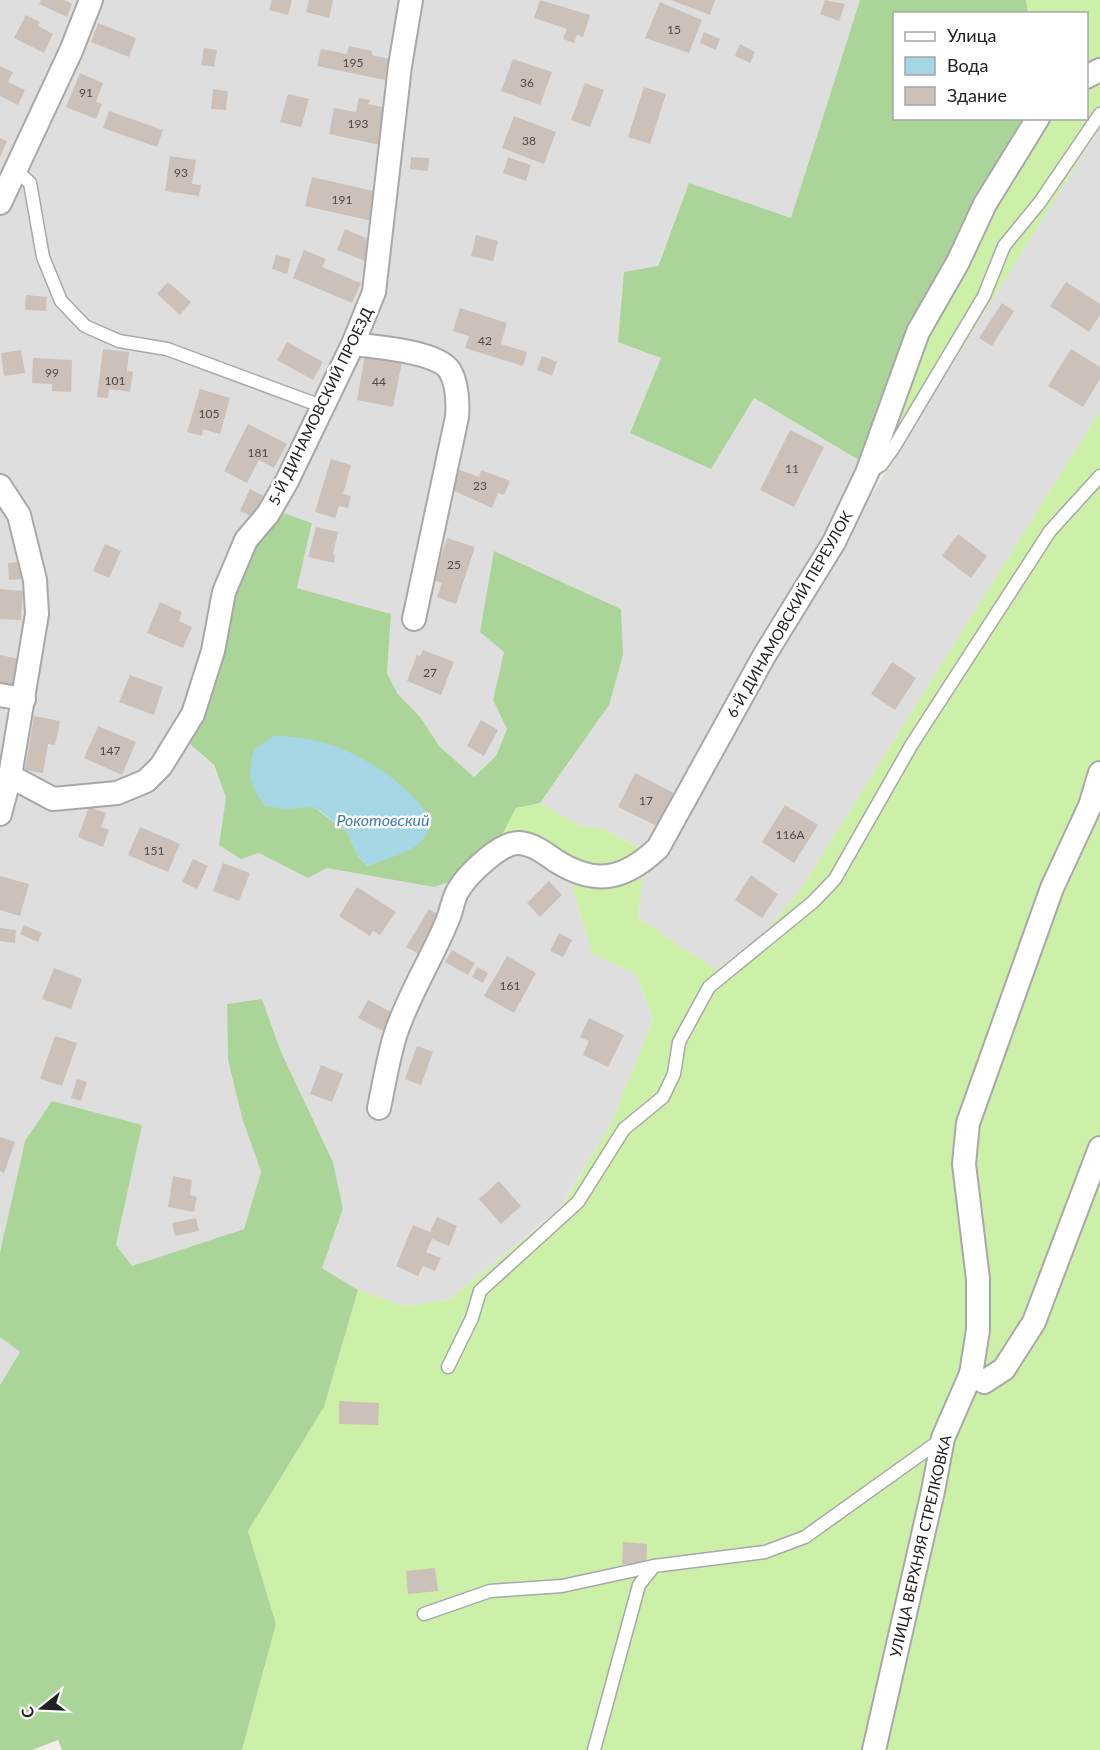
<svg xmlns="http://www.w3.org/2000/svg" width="1100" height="1750" viewBox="0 0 1100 1750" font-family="Lato,sans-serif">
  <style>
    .residential { fill: #dfdede }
    .grass { fill: #cdf0a9 }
    .forest { fill: #abd598; fill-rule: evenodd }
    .water { fill: #a4d6e3 }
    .building { fill: #cbc1b9 }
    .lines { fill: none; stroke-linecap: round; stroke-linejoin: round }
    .service-casing { stroke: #a8a8a8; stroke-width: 15 }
    .minor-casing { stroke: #a8a8a8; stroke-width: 26 }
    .service { stroke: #fff; stroke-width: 12 }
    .minor { stroke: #fff; stroke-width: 22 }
    .labels { text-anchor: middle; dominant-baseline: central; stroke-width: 5; stroke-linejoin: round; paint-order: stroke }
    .number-label { font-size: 12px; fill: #4c4947 }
    .street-label { font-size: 15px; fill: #212121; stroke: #fff }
    .water-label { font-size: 16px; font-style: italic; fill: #407ab2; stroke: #fff }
  </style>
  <rect width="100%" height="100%" fill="#f2eee7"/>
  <g class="residential">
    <path d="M0,0H84L0,188Z"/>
    <path d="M97,0H405L366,291L185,708L141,777L111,787L53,793L21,773L46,613L6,479L0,473V213Z"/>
    <path d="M418,0H860L791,219L689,183L657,266L661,358L630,433L753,398L864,463L830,541L648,852L602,828L581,826L540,803L571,760L621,609L494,551L504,652L493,700L507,729L496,756L474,777L439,746L421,718L397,693L387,673L391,614L297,588L312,523L275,510L351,358Z"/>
    <path d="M1100,127V411L799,892L761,936L716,970L638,918L643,873L903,443Z"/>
    <path d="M0,494L30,580L21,685L0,689Z"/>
    <path d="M0,701L13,723L0,798Z"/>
    <path d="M184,739L213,765L226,798L220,845L259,852L308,878L327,868L381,876L475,862L502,835L519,849L569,876L592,954L636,974L653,1019L610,1126L559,1209L449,1300L404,1306L358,1290L322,1268L343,1209L333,1162L281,1052L262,999L227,1004L228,1060L242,1118L261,1172L244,1229L132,1267L116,1245L142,1125L25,1141L0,1252V824L12,784L121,797Z"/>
    <path d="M0,1337L20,1352L0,1385Z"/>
  </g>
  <g class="grass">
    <path d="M1026,0H1100V127L883,475L864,463L962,225L1022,119L1086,118V14L1028,13Z"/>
    <path d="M1100,411V1750H242L276,1624L248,1531L324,1407L358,1290L404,1306L449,1300L559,1210L610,1126L653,1019L636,974L592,954L569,876L643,873L638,918L716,970L761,936L799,892Z"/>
    <path d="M540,803L581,826L602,828L647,852C585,896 560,840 502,835L516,808Z"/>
  </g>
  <g class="forest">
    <path d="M860,0H1026L1028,13L894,14V118L1022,119L962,225L864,463L754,398L711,469L630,433L661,358L618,342L624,272L658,266L689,183L791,218Z"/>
    <path d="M275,510L312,523L297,588L391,614L387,673L397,693L421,718L439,746L474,777L496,756L507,729L493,700L504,652L480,632L494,551L621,609L623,655L609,705L540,803L516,808L502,835L475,862L455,880L434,887L327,868L308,878L259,853L241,859L219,845L226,798L214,765L184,739L246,554ZM314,807L392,856L368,866L358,856L348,833Z"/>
    <path d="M262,999L281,1052L333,1162L343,1209L322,1268L358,1290L324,1407L248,1531L276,1624L242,1750H62L58,1740L32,1750H0V1385L20,1352L0,1337V1252L25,1141L52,1101L142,1125L116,1245L132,1266L244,1229L261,1172L242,1118L228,1060L227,1004Z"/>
  </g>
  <path class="water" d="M274,736C337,736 394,769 432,818C427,852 397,854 368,866L358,856L348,833L315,807L285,809L265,806C249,783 247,776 254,749Z"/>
  <g class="building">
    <path d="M41,0H64L72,4L67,17L39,4Z"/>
    <path d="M272,0H292L288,15L269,10Z"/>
    <path d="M309,0H333L329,18L306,12Z"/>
    <path d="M540,0L590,15L583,37L577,35L574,43L563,39L567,29L534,18Z"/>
    <path d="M671,0H715L710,15Z"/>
    <path d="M825,0L845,4L839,21L820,14Z"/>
    <path d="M660,2L702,20L689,53L645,38Z"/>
    <path d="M26,15L40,22L38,26L53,34L44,53L14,38Z"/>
    <path d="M98,23L136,38L129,57L91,42Z"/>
    <path d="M704,32L720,39L716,50L700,43Z"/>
    <path d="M740,44L755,52L750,63L735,56Z"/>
    <path d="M349,46L372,51V55L389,59L385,80L317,66L321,49L347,54Z"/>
    <path d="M204,48L217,50L214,67L201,65Z"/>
    <path d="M513,59L552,72L540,105L501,91Z"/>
    <path d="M0,66L13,72L8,82L25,90L18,105L0,96Z"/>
    <path d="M80,73L103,83L96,102L102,104L96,119L66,107Z"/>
    <path d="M585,83L604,90L590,127L571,120Z"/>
    <path d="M644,87L666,94L650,144L628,137Z"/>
    <path d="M213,89L228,91L226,110L211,109Z"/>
    <path d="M288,94L309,99L301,127L280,122Z"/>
    <path d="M359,98L370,100L368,104L387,108L380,145L329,134L334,108L356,112Z"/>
    <path d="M109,111L163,130L157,147L103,128Z"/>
    <path d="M514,116L556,132L544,164L502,148Z"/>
    <path d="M0,138L7,141L0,157Z"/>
    <path d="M170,156L196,160L192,184L201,185L199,196L165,191Z"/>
    <path d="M411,157L429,158L428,171L410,169Z"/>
    <path d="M508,157L531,165L526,181L503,173Z"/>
    <path d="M312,177L378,192L372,221L305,206Z"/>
    <path d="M345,229L373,241L365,261L337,250Z"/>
    <path d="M476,235L498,241L493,261L471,256Z"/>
    <path d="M304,250L326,259L322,267L361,283L352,303L293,278Z"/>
    <path d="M276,255L291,259L287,274L272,269Z"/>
    <path d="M168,282L191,302L180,315L157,294Z"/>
    <path d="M1066,282L1100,304V315L1089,332L1050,306Z"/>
    <path d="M26,295L47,297L46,311L25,310Z"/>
    <path d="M1002,303L1014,311L992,346L979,338Z"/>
    <path d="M460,308L507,323L501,344L527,352L523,366L465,348L469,336L453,331Z"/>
    <path d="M287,342L323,362L313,380L277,360Z"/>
    <path d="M103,349L129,352L127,371L133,372L130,392L109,389L108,398L97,397Z"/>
    <path d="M1071,349L1100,367V379L1083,407L1048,386Z"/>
    <path d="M21,350L25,373L4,376L1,353Z"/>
    <path d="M365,355L402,362L393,407L357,400Z"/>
    <path d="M542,356L557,362L552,376L537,370Z"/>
    <path d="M33,358L72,360L71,392L52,391V384L32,383Z"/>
    <path d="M200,389L230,398L220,434L203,429L202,436L187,432Z"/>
    <path d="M248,424L287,444L274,468L259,460L247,483L224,471Z"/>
    <path d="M790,430L824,447L794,507L760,490Z"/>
    <path d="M331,459L351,465L343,494L351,496L348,508L339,506L335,518L315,512Z"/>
    <path d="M457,469L479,477L481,470L510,481L504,495L498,493L492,508L450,489Z"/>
    <path d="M250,489L266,497L256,518L240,511Z"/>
    <path d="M316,527L338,532L333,554L335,555L334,563L308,557Z"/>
    <path d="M958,534L987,556L971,578L942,556Z"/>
    <path d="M447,538L475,547L456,604L437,597L442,583L433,580Z"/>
    <path d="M105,544L121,551L109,578L93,571Z"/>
    <path d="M21,562L22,579L9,580L8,563Z"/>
    <path d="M0,589L23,591L21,620L0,619Z"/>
    <path d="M160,602L182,612L179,621L192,627L183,648L147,633Z"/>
    <path d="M423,650L454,662L441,695L407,681L417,655L420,656Z"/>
    <path d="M0,655L20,659L15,685L0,682Z"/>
    <path d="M892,662L916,678L895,710L871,694Z"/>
    <path d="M130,675L163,687L154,715L119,702Z"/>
    <path d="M34,716L60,721L55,745L48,744L43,773L25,770Z"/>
    <path d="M481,720L498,730L484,756L467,746Z"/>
    <path d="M98,726L136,742L122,775L84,758Z"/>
    <path d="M635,773L674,793L657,826L618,807Z"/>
    <path d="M785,805L818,825L794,863L762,842Z"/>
    <path d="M89,807L106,813L101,827L109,830L103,847L78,837Z"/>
    <path d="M140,827L180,844L168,872L128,855Z"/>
    <path d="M193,859L208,866L197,889L182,882Z"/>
    <path d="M223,863L250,873L239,901L213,891Z"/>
    <path d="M751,875L778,894L762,918L735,900Z"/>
    <path d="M0,876L29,884L20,916L0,910Z"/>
    <path d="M549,881L562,895L540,917L527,903Z"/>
    <path d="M357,887L396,912L380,935L373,931L370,936L339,916Z"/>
    <path d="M429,909L441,916L419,954L406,947Z"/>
    <path d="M24,925L42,933L38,942L20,934Z"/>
    <path d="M0,928L16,930L15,943L0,941Z"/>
    <path d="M559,933L572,940L563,957L550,951Z"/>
    <path d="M452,950L475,963L468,975L445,962Z"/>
    <path d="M507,956L536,973L514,1013L484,996Z"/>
    <path d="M477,967L488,973L483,983L472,977Z"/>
    <path d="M54,968L82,979L71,1009L42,999Z"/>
    <path d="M368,1000L393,1013L383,1031L358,1018Z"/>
    <path d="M589,1018L624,1035L608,1067L583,1055L589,1041L580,1037Z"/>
    <path d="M55,1036L77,1043L62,1086L40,1079Z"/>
    <path d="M417,1046L433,1052L421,1085L405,1079Z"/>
    <path d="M321,1065L343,1074L332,1102L310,1094Z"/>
    <path d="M77,1079L87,1082L81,1101L71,1098Z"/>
    <path d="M0,1137L15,1142L4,1173L0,1171Z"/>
    <path d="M173,1176L192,1180L190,1195L197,1197L194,1212L168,1207Z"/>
    <path d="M499,1181L521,1206L501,1224L479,1199Z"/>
    <path d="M437,1217L457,1226L449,1246L432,1239L426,1252L441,1258L435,1271L423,1266L418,1276L396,1266L413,1225L430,1232Z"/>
    <path d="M196,1218L199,1231L175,1236L172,1223Z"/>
    <path d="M339,1401L379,1403L378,1425L339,1424Z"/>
    <path d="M623,1542L647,1544L646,1566L622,1564Z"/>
    <path d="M435,1568L438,1591L408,1594L406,1571Z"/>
  </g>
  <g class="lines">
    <defs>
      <g id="service">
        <path d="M17,171L30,183L43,257L61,301L85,326L119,341L167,349L321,406"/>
        <path d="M868,473L881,465L894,447L984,296L1004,246L1040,202L1100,114"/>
        <path d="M448,1367L472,1318L480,1291L578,1202L624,1129L663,1097L674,1074L679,1042L709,987L813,902L835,879L912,744L1050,531L1100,476"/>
        <path d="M424,1614L490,1591L562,1586L654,1566L765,1552L805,1537L942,1439"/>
        <path d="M594,1750L639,1585L654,1566"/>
      </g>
      <g id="minor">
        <path d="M1086,77L1100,70"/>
        <path d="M0,203L71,51L91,0"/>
        <path d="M353,344C375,347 438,351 450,371C458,385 458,403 457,417L414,619"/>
        <path d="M0,486L19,515L35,580L37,614L10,776L0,814"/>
        <path d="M0,695L24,699"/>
        <path d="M10,776L53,799L117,793L146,781L161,766L193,714L213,651L224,592L246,540L268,514L287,481L353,344L374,292L400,66L411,0"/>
        <path d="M379,1108C384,1084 388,1059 395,1036C408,995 432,959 448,919C452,910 453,897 459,889C468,874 501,842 519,843C533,844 545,853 556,861C596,886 624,880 658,848L764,656L834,542L867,473L918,332L958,262L985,204L1038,118"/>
        <path d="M971,1374L978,1330V1279L964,1164L968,1123L1052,888L1090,806L1100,773"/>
        <path d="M874,1750L933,1491L943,1438L971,1374L984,1382L1004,1369L1034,1322L1100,1148"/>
      </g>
    </defs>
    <use href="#service" class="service-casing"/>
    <use href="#minor" class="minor-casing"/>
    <use href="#service" class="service"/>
    <use href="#minor" class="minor"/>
  </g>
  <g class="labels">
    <g class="number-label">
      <text x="674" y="29">15</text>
      <text x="353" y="62">195</text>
      <text x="527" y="82">36</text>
      <text x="86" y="92">91</text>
      <text x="358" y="123">193</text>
      <text x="529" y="140">38</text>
      <text x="181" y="172">93</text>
      <text x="342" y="199">191</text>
      <text x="485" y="340">42</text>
      <text x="52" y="372">99</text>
      <text x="115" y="380">101</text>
      <text x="379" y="381">44</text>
      <text x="209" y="413">105</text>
      <text x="258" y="452">181</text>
      <text x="792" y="468">11</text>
      <text x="480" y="485">23</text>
      <text x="454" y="564">25</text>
      <text x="430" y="672">27</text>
      <text x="110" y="750">147</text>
      <text x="646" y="800">17</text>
      <text x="790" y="834">116А</text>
      <text x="154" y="850">151</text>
      <text x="510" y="985">161</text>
    </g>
    <g class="street-label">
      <text transform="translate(320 406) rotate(-64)">5-Й ДИНАМОВСКИЙ ПРОЕЗД</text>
      <text transform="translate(789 614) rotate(-60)">6-Й ДИНАМОВСКИЙ ПЕРЕУЛОК</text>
      <text transform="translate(920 1546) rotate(-77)">УЛИЦА ВЕРХНЯЯ СТРЕЛКОВКА</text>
    </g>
    <g class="water-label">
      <text x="383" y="819">Рокотовский</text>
    </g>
  </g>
  <rect x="893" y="12" width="195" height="108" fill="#ffffff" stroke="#a6a6a6" stroke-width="1.5"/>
  <rect x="905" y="32" width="30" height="9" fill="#ffffff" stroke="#a6a6a6" stroke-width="1.5"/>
  <text x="947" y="42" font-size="18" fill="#212121">Улица</text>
  <rect x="905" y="57" width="30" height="18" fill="#a4d6e3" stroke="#a6a6a6" stroke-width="1.5"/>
  <text x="947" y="72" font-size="18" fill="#212121">Вода</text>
  <rect x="905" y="87" width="30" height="18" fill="#cbc1b9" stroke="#a6a6a6" stroke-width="1.5"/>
  <text x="947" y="102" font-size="18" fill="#212121">Здание</text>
  <g transform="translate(42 1708) rotate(252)" stroke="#ffffff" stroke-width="4.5" paint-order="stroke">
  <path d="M0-4.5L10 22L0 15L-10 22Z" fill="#212121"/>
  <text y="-9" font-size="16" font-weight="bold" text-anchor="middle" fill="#212121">С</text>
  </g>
</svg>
